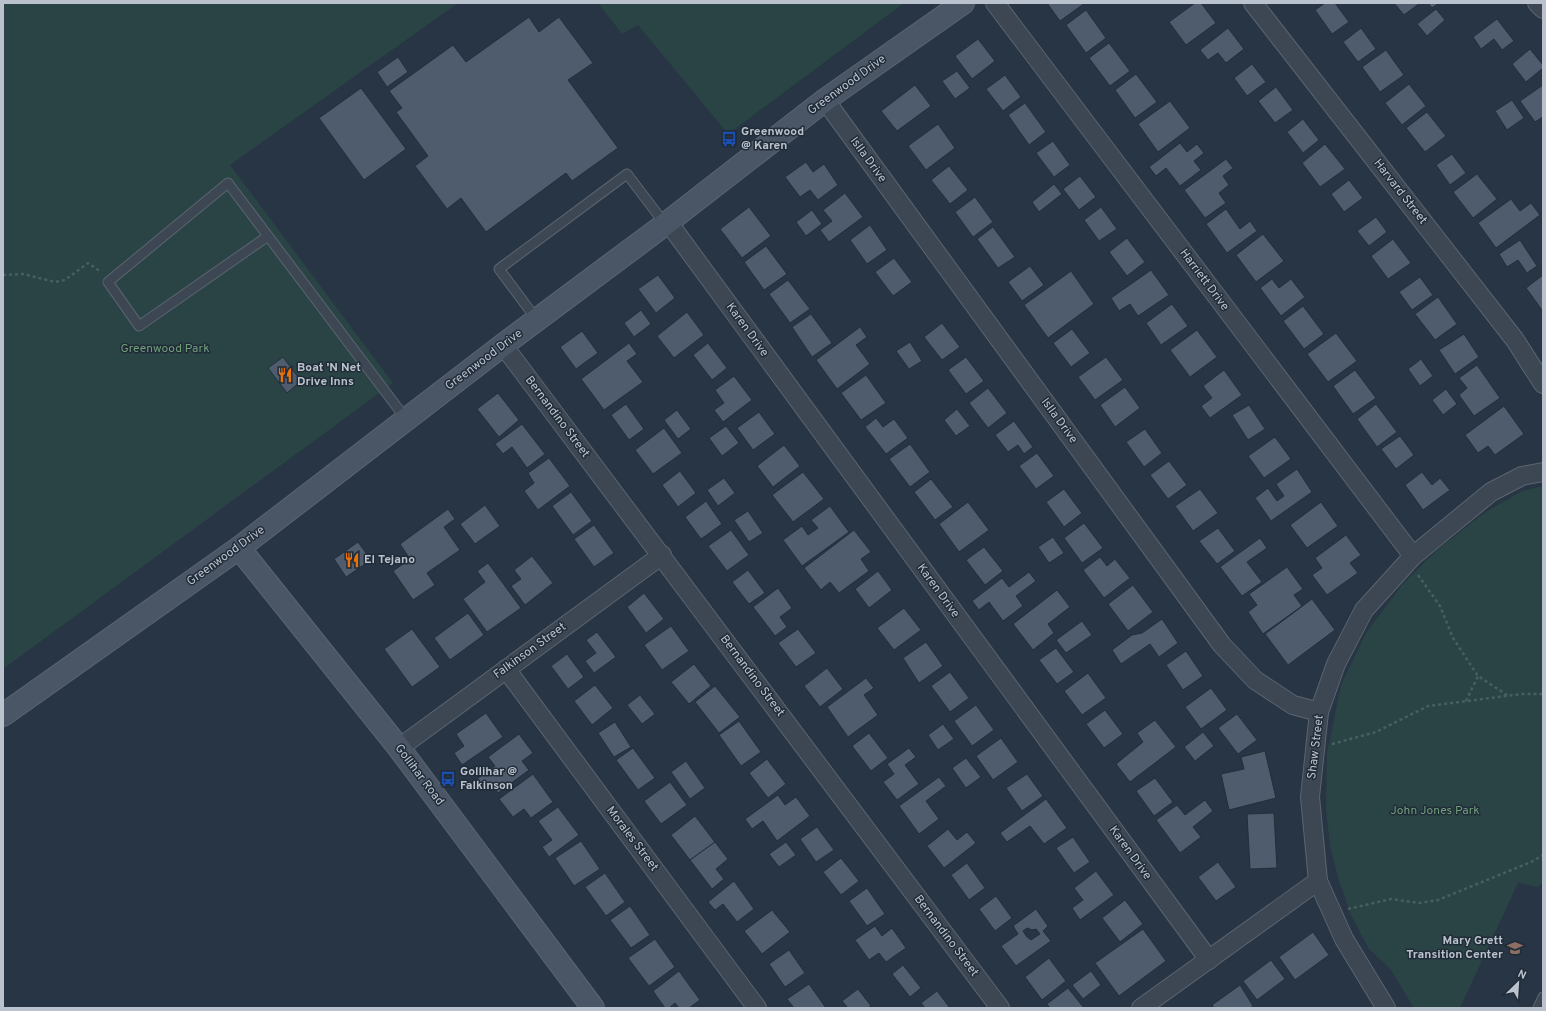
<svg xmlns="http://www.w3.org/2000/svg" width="1546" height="1011" viewBox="0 0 1546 1011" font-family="Overpass,sans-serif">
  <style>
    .green { fill: #2a4345 }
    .building { fill: #4e5c6d; stroke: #232e3b; fill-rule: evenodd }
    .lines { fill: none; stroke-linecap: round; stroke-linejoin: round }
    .lane-casing { stroke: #5b6571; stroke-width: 11 }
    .street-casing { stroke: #5b6571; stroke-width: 20 }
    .secondary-casing { stroke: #5b6571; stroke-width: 24 }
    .path { stroke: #485f61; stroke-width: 2.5; stroke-dasharray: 3 3; stroke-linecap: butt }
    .lane { stroke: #3c4753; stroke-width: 9 }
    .street { stroke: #3c4753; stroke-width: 18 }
    .secondary { stroke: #4a5666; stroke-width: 22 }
    .labels { text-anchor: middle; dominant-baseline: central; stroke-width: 3; stroke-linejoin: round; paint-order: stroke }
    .street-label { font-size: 12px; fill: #bac2cd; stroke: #212c39 }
    .poi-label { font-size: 12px; font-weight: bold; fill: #bac2cd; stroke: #212c39; text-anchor: start }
    .park-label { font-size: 12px; fill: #719e79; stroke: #212c39 }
  </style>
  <rect width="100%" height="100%" fill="#283544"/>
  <g class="green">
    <path d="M3,3H458L230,165L393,383L3,669Z"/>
    <path d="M598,3H904L728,134L638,25L622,34Z"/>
    <path d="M1543,486V882L1538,887L1518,883L1460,1008H1414L1391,970L1369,949L1351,915L1339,881L1330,846L1326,809L1327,753L1341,685L1366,633L1401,586L1436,551L1484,513L1522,491Z"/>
  </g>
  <g class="building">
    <path d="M1047,3H1085L1060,21Z"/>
    <path d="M1195,3H1201L1216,23L1186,45L1169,22Z"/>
    <path d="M1325,3H1335L1349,22L1332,34L1315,10Z"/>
    <path d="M1394,3H1420L1404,15Z"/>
    <path d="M1428,3H1439L1432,8Z"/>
    <path d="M1436,9L1445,20L1427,36L1417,24Z"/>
    <path d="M1086,10L1106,38L1086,53L1066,25Z"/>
    <path d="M529,17L539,32L559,17L593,63L568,80L618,148L572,181L566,173L486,232L461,198L447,209L415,166L428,156L396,112L402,108L389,91L453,45L466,62Z"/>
    <path d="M1497,19L1514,41L1502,50L1494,39L1481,49L1473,37Z"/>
    <path d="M1228,28L1244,49L1226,63L1218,53L1208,60L1200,50Z"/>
    <path d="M1361,28L1376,49L1358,62L1343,42Z"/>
    <path d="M978,39L995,61L972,79L955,56Z"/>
    <path d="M1109,43L1130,71L1110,86L1089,58Z"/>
    <path d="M1530,49L1543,65V68L1526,82L1512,64Z"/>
    <path d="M1386,50L1404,75L1380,92L1362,67Z"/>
    <path d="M398,57L408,72L387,87L377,72Z"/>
    <path d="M1252,64L1266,82L1247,96L1234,78Z"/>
    <path d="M957,71L970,88L955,99L942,81Z"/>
    <path d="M1136,74L1157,102L1135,118L1115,90Z"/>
    <path d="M1005,75L1021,97L1003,111L986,89Z"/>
    <path d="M1409,84L1426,106L1402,125L1385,103Z"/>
    <path d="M915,85L931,106L897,131L881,111Z"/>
    <path d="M1543,85V117L1535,122L1520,101Z"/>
    <path d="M1276,87L1293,110L1275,123L1258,101Z"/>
    <path d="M361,88L406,149L364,180L319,118Z"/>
    <path d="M1512,100L1524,118L1507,130L1495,111Z"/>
    <path d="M1170,101L1190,128L1158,152L1138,124Z"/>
    <path d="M1025,103L1046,132L1029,145L1008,115Z"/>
    <path d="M1427,112L1446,136L1425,152L1406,128Z"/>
    <path d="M1303,119L1319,140L1303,153L1287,132Z"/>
    <path d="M938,124L955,148L926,170L908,146Z"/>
    <path d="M1053,141L1070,165L1054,177L1036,153Z"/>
    <path d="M1180,143L1187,152L1197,144L1204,153L1194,161L1201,170L1180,186L1166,168L1156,176L1149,167Z"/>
    <path d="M1325,144L1345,169L1320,187L1302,163Z"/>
    <path d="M1452,154L1466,173L1450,185L1436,165Z"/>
    <path d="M1226,159L1233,168L1223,176L1229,185L1219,193L1226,203L1205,218L1184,190Z"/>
    <path d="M806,162L813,172L824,164L838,185L818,200L810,190L800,197L785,177Z"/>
    <path d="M949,166L968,190L950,204L931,180Z"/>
    <path d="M1477,174L1497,199L1473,218L1453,192Z"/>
    <path d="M1080,176L1096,197L1079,210L1063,189Z"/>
    <path d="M1349,180L1363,198L1344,212L1331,194Z"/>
    <path d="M1054,184L1062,194L1039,212L1032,202Z"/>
    <path d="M845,193L863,217L829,242L820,230L832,221L823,210Z"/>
    <path d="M975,197L993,222L973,237L955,212Z"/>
    <path d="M1511,199L1520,211L1531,203L1540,215L1496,248L1478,223Z"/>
    <path d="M749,207L771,236L742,258L720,229Z"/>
    <path d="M1101,207L1117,229L1099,241L1084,220Z"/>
    <path d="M1226,209L1240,229L1250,221L1257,231L1227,253L1206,224Z"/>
    <path d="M812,210L822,224L806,236L796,222Z"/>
    <path d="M1376,217L1387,232L1369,246L1357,231Z"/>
    <path d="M870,225L887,250L867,264L850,240Z"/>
    <path d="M993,227L1015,257L998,268L977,239Z"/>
    <path d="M1263,234L1284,261L1256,282L1236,255Z"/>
    <path d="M1127,238L1145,262L1127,276L1109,252Z"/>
    <path d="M1393,239L1411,263L1388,279L1371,256Z"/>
    <path d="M1520,240L1537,266L1527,273L1518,260L1507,267L1499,254Z"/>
    <path d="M766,246L787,274L764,290L744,262Z"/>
    <path d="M894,258L912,282L893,296L875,272Z"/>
    <path d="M1030,266L1044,285L1022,301L1008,282Z"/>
    <path d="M1151,270L1169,295L1138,316L1130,304L1119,311L1111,298Z"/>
    <path d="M1071,271L1094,304L1048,338L1024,305Z"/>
    <path d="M658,275L675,298L656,313L638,289Z"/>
    <path d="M1543,275V309L1542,310L1526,288Z"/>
    <path d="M1420,277L1433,295L1412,310L1399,292Z"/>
    <path d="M1272,279L1279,288L1291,279L1305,297L1281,316L1260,288Z"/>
    <path d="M788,280L810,309L790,323L769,294Z"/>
    <path d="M1438,297L1457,324L1435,340L1415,314Z"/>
    <path d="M1172,304L1188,326L1161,345L1146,323Z"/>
    <path d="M1303,306L1324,334L1304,349L1283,321Z"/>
    <path d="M641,310L651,324L634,337L624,323Z"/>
    <path d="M687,312L704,335L674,358L657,336Z"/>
    <path d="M811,314L832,343L812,357L792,327Z"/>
    <path d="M942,323L960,347L942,360L924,337Z"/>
    <path d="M860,327L867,337L856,345L870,364L837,389L816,360Z"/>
    <path d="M1072,329L1090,353L1071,367L1053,343Z"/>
    <path d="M1197,330L1217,357L1190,377L1170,350Z"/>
    <path d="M582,331L598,353L576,369L560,347Z"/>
    <path d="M1336,333L1357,361L1328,382L1307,354Z"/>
    <path d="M1464,334L1479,357L1455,374L1439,350Z"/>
    <path d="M910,342L922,361L909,369L896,351Z"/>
    <path d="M629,343L637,354L627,361L643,382L604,410L581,379Z"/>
    <path d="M708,343L727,368L712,380L693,355Z"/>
    <path d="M283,357L301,381L287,393L268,368Z"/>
    <path d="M966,357L984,381L966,394L948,370Z"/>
    <path d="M1106,357L1123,380L1095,400L1078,377Z"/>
    <path d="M1421,359L1433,376L1420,386L1408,369Z"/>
    <path d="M1477,365L1500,398L1474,416L1459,395L1467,388L1459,378Z"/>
    <path d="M1224,370L1242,395L1210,418L1201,406L1212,398L1203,386Z"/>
    <path d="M1355,370L1376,398L1353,414L1333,386Z"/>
    <path d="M866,375L886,403L861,420L841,393Z"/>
    <path d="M734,376L752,400L723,422L714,410L724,403L715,390Z"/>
    <path d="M1125,387L1140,408L1115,427L1100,405Z"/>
    <path d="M988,388L1007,413L988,428L969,403Z"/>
    <path d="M1446,389L1457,404L1443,415L1432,400Z"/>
    <path d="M498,393L519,420L499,437L477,409Z"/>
    <path d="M626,404L644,429L629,440L611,415Z"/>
    <path d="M1376,404L1397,432L1377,447L1357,419Z"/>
    <path d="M1249,405L1265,429L1248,440L1232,415Z"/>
    <path d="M1504,406L1524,434L1495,455L1488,446L1478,453L1465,435Z"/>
    <path d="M957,409L970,426L956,436L944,420Z"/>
    <path d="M677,410L691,429L678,439L664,420Z"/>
    <path d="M759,412L775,434L753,450L737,428Z"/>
    <path d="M876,418L883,427L894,419L908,438L886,454L865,427Z"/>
    <path d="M1014,421L1033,447L1024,454L1018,445L1008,452L995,435Z"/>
    <path d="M522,424L545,454L527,468L512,447L503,454L495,444Z"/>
    <path d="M726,426L739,443L722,456L709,438Z"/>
    <path d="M664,428L682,453L653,474L635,450Z"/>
    <path d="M1145,429L1162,453L1144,467L1126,442Z"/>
    <path d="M1400,436L1414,455L1396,469L1381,449Z"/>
    <path d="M1275,437L1291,459L1264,478L1248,456Z"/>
    <path d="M910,444L930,472L910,487L889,459Z"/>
    <path d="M784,445L800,466L773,487L757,466Z"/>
    <path d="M1037,453L1054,476L1036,489L1019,466Z"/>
    <path d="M549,458L570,486L538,510L524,491L534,483L528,473Z"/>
    <path d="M1169,461L1187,485L1168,499L1150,475Z"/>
    <path d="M1297,469L1312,492L1271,521L1255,498L1268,488L1277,501L1284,496L1276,484Z"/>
    <path d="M680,471L696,493L678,507L662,485Z"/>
    <path d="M803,472L824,499L793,522L772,495Z"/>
    <path d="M1422,472L1432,485L1440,478L1450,490L1423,510L1405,485Z"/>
    <path d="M724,478L735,493L718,506L707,490Z"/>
    <path d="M931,479L953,507L935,520L914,492Z"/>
    <path d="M1064,489L1082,513L1064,527L1046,502Z"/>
    <path d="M1200,489L1218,513L1193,531L1175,506Z"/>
    <path d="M571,492L592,521L573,535L552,506Z"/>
    <path d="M706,501L722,524L701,539L685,517Z"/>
    <path d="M968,502L989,530L959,552L939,524Z"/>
    <path d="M1321,502L1338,526L1307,548L1290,525Z"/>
    <path d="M485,505L500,526L475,544L460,524Z"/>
    <path d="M830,506L849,532L802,566L783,540L802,526L808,535L818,528L811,520Z"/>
    <path d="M448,509L455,519L444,527L460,550L427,573L435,585L413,600L393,571L410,559L400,544Z"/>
    <path d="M748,511L763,533L749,542L734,520Z"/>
    <path d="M1084,523L1103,548L1082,563L1064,538Z"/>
    <path d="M594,525L614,553L594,567L574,539Z"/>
    <path d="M1218,528L1235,551L1217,564L1199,541Z"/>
    <path d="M731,530L749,555L727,571L708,546Z"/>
    <path d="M854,530L871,552L861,559L869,571L839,593L830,582L821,590L804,568Z"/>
    <path d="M1346,535L1361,555L1350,563L1358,573L1327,595L1312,575L1322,568L1315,558Z"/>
    <path d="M1053,537L1064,553L1049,563L1038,547Z"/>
    <path d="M1260,538L1267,548L1247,562L1262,582L1242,596L1220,567Z"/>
    <path d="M358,542L371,560L346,577L334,559Z"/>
    <path d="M984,547L1003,571L985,585L966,560Z"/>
    <path d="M532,556L553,583L525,605L511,586L521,579L514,570Z"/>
    <path d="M1100,557L1107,566L1115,559L1130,578L1104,598L1083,570Z"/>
    <path d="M488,563L521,608L487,632L463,599L485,582L477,571Z"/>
    <path d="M1287,567L1303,589L1294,595L1302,606L1263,634L1248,612L1257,605L1249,594Z"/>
    <path d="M748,570L765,593L749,604L732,582Z"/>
    <path d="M878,571L892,590L869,608L855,589Z"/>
    <path d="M1029,572L1036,581L1016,596L1023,606L1003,621L989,602L979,610L972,601L1002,578L1009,587Z"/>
    <path d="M1133,585L1153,612L1128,631L1108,604Z"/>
    <path d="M778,588L792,608L780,617L787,627L775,636L753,607Z"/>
    <path d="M1057,590L1070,607L1048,624L1054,633L1033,650L1013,624Z"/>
    <path d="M644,593L664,619L646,633L627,607Z"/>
    <path d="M1312,599L1335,630L1288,665L1265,634Z"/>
    <path d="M904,608L921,630L894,650L877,628Z"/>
    <path d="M468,613L484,635L450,660L434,638Z"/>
    <path d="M1162,619L1178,643L1159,657L1150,644L1121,664L1112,650L1132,635L1142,633Z"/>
    <path d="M1082,621L1092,635L1066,653L1056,640Z"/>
    <path d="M671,626L689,651L662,670L644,645Z"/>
    <path d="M412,629L440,667L412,687L384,649Z"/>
    <path d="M798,629L816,653L796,667L778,643Z"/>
    <path d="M597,632L616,657L594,673L585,661L596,653L586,640Z"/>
    <path d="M926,642L943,666L919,683L903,658Z"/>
    <path d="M1056,648L1074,672L1057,684L1039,660Z"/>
    <path d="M1186,651L1203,676L1183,690L1166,665Z"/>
    <path d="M567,654L584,677L568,689L551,666Z"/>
    <path d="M694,664L711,686L689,704L671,682Z"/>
    <path d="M827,668L843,689L820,707L804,686Z"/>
    <path d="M950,672L969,698L950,712L931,686Z"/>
    <path d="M1088,673L1106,698L1082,715L1064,691Z"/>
    <path d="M866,678L874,688L864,695L878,715L848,737L827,707Z"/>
    <path d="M595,685L613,708L592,725L574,701Z"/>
    <path d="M715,686L740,717L719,733L695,702Z"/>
    <path d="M1211,688L1227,710L1201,729L1185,707Z"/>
    <path d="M640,695L655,714L642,724L627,705Z"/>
    <path d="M976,705L994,730L972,746L954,721Z"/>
    <path d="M1105,710L1123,734L1104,748L1086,724Z"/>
    <path d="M486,713L503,737L462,765L454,753L464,746L456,734Z"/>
    <path d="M1237,714L1257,740L1238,754L1218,728Z"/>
    <path d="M1155,720L1176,747L1130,782L1116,764L1143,742L1137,733Z"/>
    <path d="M739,721L761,752L741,766L719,735Z"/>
    <path d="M615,722L631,747L614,757L598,733Z"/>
    <path d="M943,724L954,739L938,750L928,735Z"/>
    <path d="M1203,732L1214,746L1195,761L1184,747Z"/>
    <path d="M869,733L888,758L871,771L852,746Z"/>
    <path d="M519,734L533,753L522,761L529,770L498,793L491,783L481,791L474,781L495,766L488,757Z"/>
    <path d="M1001,738L1018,762L993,780L976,756Z"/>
    <path d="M633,748L655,778L638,790L616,760Z"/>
    <path d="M909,748L916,757L905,765L919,784L897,800L883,782L894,774L887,764Z"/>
    <path d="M1265,751L1276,798L1229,810L1221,774L1244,769L1241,757Z"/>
    <path d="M966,758L981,777L966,788L952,768Z"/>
    <path d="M767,759L786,784L768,798L749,773Z"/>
    <path d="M686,761L705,788L690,799L671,772Z"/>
    <path d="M533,774L553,802L531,818L524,809L513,817L499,799Z"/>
    <path d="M1027,774L1043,796L1022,811L1006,788Z"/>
    <path d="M939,777L946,786L926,801L939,819L919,834L899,806Z"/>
    <path d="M1155,778L1173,802L1154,816L1136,791Z"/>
    <path d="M670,782L687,805L661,824L644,801Z"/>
    <path d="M778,795L785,805L796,797L810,816L777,841L763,821L752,829L745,819Z"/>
    <path d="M1046,799L1067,828L1044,844L1030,826L1007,842L1000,833Z"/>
    <path d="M1205,800L1213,811L1193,827L1201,837L1180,853L1156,820L1177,805L1185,815Z"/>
    <path d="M558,807L579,835L549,857L542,847L552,840L538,821Z"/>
    <path d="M1274,813L1277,868L1250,869L1247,814Z"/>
    <path d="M695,816L715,842L690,860L671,835Z"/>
    <path d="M817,827L834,850L816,862L800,839Z"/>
    <path d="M948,829L957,840L967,832L976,843L944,868L927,846Z"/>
    <path d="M1073,837L1090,862L1074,873L1056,848Z"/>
    <path d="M581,841L600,869L574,886L555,858Z"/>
    <path d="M715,842L728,859L716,869L724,879L712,889L690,860Z"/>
    <path d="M786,842L796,855L779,867L769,854Z"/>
    <path d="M841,858L859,881L841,895L823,872Z"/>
    <path d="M1218,862L1236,887L1216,901L1198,877Z"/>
    <path d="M967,863L985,888L969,900L951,875Z"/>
    <path d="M1096,871L1114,895L1080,920L1072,908L1083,900L1074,888Z"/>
    <path d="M605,873L625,902L606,916L585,887Z"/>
    <path d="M734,881L754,909L737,922L723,904L715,910L708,902Z"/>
    <path d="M867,888L885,914L867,926L849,901Z"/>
    <path d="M996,896L1012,918L995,931L979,909Z"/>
    <path d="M1125,900L1143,924L1120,942L1102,918Z"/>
    <path d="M630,906L650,935L631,948L610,920Z"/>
    <path d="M1036,909L1048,926L1043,931L1051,941L1016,966L1001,946L1018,934L1013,926ZM1027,928L1032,930L1036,929L1040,934L1031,940L1027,937L1023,931Z"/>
    <path d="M772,910L790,932L762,954L744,931Z"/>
    <path d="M875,926L882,936L892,928L906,948L886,962L879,953L869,960L855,940Z"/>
    <path d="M1143,929L1166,961L1119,996L1095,963Z"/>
    <path d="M1313,932L1329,955L1295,980L1279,957Z"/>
    <path d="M655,939L675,967L649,986L628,958Z"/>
    <path d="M789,950L805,973L785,987L769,964Z"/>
    <path d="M1049,958L1066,981L1042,1000L1025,977Z"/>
    <path d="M1271,960L1285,979L1257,1000L1243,981Z"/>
    <path d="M903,965L921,988L910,997L892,974Z"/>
    <path d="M679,971L700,1000L689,1008H679L675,1003L669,1008H665L653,991Z"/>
    <path d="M1091,971L1101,985L1083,999L1072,985Z"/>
    <path d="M809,984L826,1008H794L787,999Z"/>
    <path d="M1240,985L1253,1006L1250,1008H1214L1212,1005Z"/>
    <path d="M1068,988L1084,1008H1050L1047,1004Z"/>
    <path d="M858,989L871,1006L868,1008H848L842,1001Z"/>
    <path d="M937,991L950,1008H925L921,1003Z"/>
  </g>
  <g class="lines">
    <defs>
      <g id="lane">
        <path d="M268,236L139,326L108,282L228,183L406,419"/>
        <path d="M537,320L499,269L627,174L665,224"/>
        <path d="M1538,1008L1543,997"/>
      </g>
      <g id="street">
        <path d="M995,3L1413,556"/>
        <path d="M1253,3L1515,340L1543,384"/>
        <path d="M1537,3L1543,9"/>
        <path d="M825,100L1222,645L1255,680L1293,705L1319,712"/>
        <path d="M668,222L1209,960"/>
        <path d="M503,345L1000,1008"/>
        <path d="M506,669L757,1008"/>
        <path d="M399,748L662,555"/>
        <path d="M1318,881L1344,939L1386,1008"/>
        <path d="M1141,1008L1318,881L1310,797L1319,712L1336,664L1364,610L1413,556L1491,492L1522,476L1543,472"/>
      </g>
      <g id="secondary">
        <path d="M239,548L399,748L593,1008"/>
        <path d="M3,715L239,548L503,345L668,222L825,100L963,3"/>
      </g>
    </defs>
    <use href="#lane" class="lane-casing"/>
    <use href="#street" class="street-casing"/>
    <use href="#secondary" class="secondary-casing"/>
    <g class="path">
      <path d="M3,275L23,274L55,282L65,280L88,263L101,272"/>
      <path d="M1418,575L1440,606L1453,638L1478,676L1507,695"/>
      <path d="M1466,701L1478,676"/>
      <path d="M1332,744L1376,732L1428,706L1522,694H1543"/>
      <path d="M1348,909L1391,899L1419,903L1438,900L1531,862L1543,855"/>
    </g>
    <use href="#lane" class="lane"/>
    <use href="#street" class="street"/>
    <use href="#secondary" class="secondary"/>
  </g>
  <defs>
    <symbol id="bus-bare" viewBox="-9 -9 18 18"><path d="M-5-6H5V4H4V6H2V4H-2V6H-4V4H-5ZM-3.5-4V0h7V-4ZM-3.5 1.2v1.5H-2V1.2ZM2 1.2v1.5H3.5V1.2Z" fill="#1a4fb4" stroke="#212c39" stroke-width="2.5" paint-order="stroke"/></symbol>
    <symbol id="restaurant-bare" viewBox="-9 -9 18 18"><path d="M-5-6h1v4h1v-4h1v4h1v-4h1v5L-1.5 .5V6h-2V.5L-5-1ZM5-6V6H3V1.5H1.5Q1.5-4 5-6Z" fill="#e8710a" stroke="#212c39" stroke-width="2.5" paint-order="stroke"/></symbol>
    <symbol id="school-bare" viewBox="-9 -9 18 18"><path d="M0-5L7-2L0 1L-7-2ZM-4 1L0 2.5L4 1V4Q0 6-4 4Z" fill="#8d6e63" stroke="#212c39" stroke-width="2.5" paint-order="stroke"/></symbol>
  </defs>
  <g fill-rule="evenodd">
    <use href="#bus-bare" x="718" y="128" width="22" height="22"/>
    <use href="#restaurant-bare" x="274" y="364" width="22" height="22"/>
    <use href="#restaurant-bare" x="341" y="549" width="22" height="22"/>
    <use href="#bus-bare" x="437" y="768" width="22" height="22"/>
    <use href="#school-bare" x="1504" y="937" width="22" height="22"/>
  </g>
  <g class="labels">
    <g class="street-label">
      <text transform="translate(847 85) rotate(-36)">Greenwood Drive</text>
      <text transform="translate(868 160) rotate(54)">Islla Drive</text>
      <text transform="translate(1400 192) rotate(52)">Harvard Street</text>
      <text transform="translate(1204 280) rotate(53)">Harriett Drive</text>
      <text transform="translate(747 330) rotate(54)">Karen Drive</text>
      <text transform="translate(484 360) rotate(-37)">Greenwood Drive</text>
      <text transform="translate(557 417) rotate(53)">Bernandino Street</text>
      <text transform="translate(1059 421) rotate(54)">Islla Drive</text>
      <text transform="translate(226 556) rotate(-36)">Greenwood Drive</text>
      <text transform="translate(938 591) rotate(54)">Karen Drive</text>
      <text transform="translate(530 651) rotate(-36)">Falkinson Street</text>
      <text transform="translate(752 676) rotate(53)">Bernandino Street</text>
      <text transform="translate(1316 747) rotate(-83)">Shaw Street</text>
      <text transform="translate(419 775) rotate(53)">Gollihar Road</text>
      <text transform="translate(632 839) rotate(53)">Morales Street</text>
      <text transform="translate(1130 853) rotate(54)">Karen Drive</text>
      <text transform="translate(946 936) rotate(53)">Bernandino Street</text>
    </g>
    <g class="poi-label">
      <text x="741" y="132">Greenwood<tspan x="741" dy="14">@ Karen</tspan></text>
      <text x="297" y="368">Boat 'N Net<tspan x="297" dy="14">Drive Inns</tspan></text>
      <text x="364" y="560">El Tejano</text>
      <text x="460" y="772">Gollihar @<tspan x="460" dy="14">Falkinson</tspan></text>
      <text x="1503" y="941" text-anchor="end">Mary Grett<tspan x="1503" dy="14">Transition Center</tspan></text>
    </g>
    <g class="park-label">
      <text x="165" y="349">Greenwood Park</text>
      <text x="1435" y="811">John Jones Park</text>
    </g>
  </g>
  <rect width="1546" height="1011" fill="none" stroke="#bac2cd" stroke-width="8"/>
  <g transform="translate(1518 983) rotate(25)" stroke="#212c39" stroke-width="3" paint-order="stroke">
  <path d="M0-3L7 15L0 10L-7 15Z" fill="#bac2cd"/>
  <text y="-6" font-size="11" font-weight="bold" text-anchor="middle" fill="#bac2cd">N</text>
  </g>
</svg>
